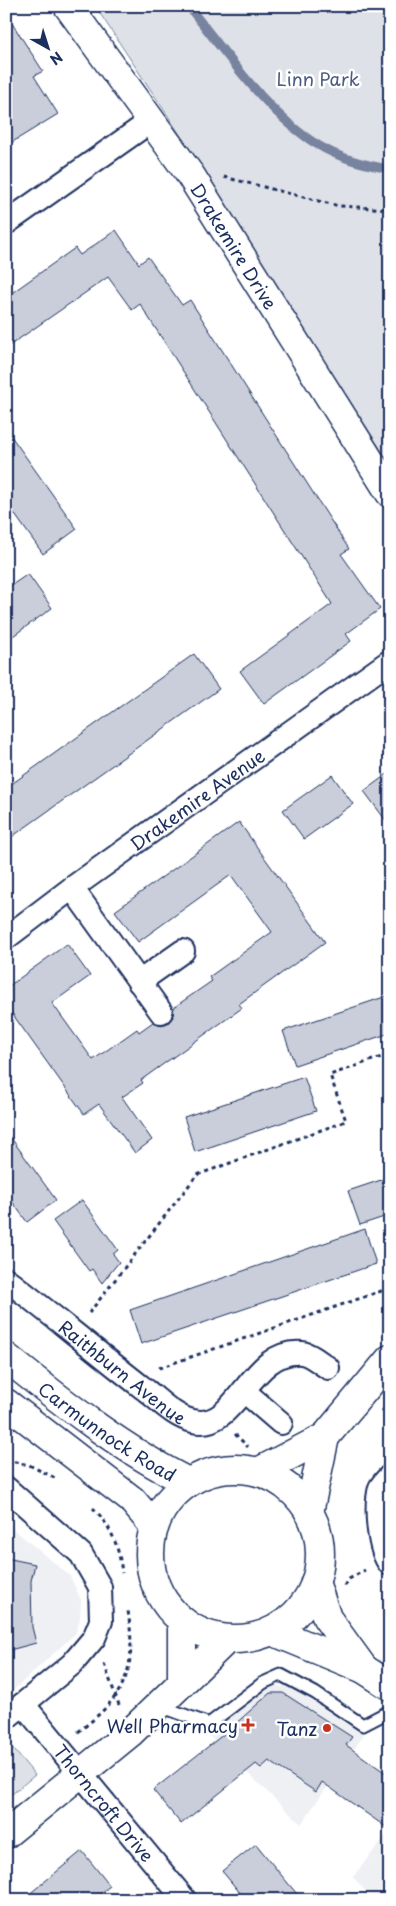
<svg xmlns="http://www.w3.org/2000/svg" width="396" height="1906" viewBox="0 0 396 1906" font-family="'Playpen Sans',sans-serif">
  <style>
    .built { fill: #eff0f4 }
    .green { fill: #dee1e7; stroke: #7c88a2 }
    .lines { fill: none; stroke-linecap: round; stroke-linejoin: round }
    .stream { stroke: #77839f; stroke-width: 9 }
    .building { fill: #caceda; stroke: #1b2f5e }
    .service-casing { stroke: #1b2f5e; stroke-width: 15 }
    .minor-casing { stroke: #1b2f5e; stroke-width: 26 }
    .tertiary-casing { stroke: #1b2f5e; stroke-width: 31 }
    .secondary-casing { stroke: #1b2f5e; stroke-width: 31 }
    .path { stroke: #1b2f5e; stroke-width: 3; stroke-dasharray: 4 4; stroke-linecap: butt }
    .service { stroke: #fff; stroke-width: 11 }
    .minor { stroke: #fff; stroke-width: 22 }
    .tertiary { stroke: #fff; stroke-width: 28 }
    .secondary { stroke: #fff; stroke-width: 28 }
    .poi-dot { fill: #c8321e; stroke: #fff; stroke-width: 2 }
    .labels { text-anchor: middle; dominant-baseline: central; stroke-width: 5; stroke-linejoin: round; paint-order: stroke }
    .park-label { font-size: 18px; fill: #4c5c80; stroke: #fff }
    .street-label { font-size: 18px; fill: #1b2f5e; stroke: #fff }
    .poi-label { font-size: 18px; fill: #1b2f5e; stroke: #fff; text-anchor: end }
  </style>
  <rect width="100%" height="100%" fill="#fff"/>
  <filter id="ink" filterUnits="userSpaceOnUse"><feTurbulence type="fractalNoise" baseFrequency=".02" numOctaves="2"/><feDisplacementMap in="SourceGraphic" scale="10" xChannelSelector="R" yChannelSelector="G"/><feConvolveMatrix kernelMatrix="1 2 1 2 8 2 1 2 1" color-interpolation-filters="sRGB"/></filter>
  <g filter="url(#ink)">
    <g class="built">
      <path d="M6,1523L70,1576L81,1600L80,1618L76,1633L6,1697Z"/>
      <path d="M268,1686L290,1687L364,1735L301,1824L208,1735Z"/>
      <path d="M390,1830V1900H373L353,1877Z"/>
    </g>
    <g class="green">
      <path d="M95,6H390V464L168,116Z"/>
      <path d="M10,1745L35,1775L6,1799V1748Z"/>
    </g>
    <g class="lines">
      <path class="stream" d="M188,6C225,51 268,115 318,145C339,158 365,165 390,169"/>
    </g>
    <g class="building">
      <path d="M6,14L43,71L34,76L58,114L6,146Z"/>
      <path d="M116,230L139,264L148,257L182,305L190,300L349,549L341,554L380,609L346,634L351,641L264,704L240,671L332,604L140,304L132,310L108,277L6,348V297L75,248L80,255Z"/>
      <path d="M6,429L77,529L43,554L6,502Z"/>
      <path d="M28,574L52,608L6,641V589Z"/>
      <path d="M194,654L219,689L6,841V788Z"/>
      <path d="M390,772V826L364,791Z"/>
      <path d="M332,775L353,804L304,839L283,810Z"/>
      <path d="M239,822L325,942L239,1004L242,1008L141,1080L143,1083L122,1097L152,1140L135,1153L99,1104L84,1114L6,1005V988L67,944L90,976L52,1003L93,1060L137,1029L139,1032L153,1022L162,1025L168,1023L173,1017V1008L212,981L209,977L272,932L231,875L138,942L115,911Z"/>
      <path d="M390,995V1033L295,1065L283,1031Z"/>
      <path d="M304,1077L316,1111L195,1152L184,1117Z"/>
      <path d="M6,1131L56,1200L27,1222L6,1193Z"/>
      <path d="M390,1177V1215L360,1225L348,1191Z"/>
      <path d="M82,1200L118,1250L113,1254L119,1262L102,1283L92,1269L89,1271L53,1221Z"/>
      <path d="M365,1229L376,1264L141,1344L130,1310Z"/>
      <path d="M6,1558L35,1564L31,1581L32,1627L36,1643L6,1651Z"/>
      <path d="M270,1693H283L352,1737L346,1745L390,1776V1830L322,1782L316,1792L269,1761L261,1768L256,1764L181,1824L153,1790L224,1734Z"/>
      <path d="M256,1844L277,1870L302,1900H246L222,1871Z"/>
      <path d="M82,1851L110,1886L92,1900H22Z"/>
    </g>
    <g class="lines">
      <defs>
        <path id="service" d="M160,1706L209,1724L263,1683L281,1675L315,1693L363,1725L390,1711"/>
        <g id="minor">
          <path d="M6,223L151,121"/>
          <path d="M72,888L161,1012"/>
          <path id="s1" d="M6,938L72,888L390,661"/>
          <path d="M139,982L183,951"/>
          <path id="s2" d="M6,1279C52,1315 97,1352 143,1388C158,1399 174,1417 193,1421C238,1432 249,1348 302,1353C310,1354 321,1363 328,1368"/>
          <path d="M244,1391L281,1423"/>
          <path d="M390,1476C387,1479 382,1484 380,1488C375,1506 378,1550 390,1564"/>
          <path d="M6,1488L81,1554L100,1587L101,1621L94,1638L72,1664L6,1718"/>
          <path id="s3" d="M23,1704L185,1900"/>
        </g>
        <g id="tertiary">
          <path id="s4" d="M68,6L191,176L390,493"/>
          <path d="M260,1471L325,1437L390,1359"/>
          <path d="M309,1512L325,1437"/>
          <path d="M182,1681V1621"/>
          <path d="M6,1834L130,1733L226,1640"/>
        </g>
        <g id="secondary">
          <path id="s5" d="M6,1357C63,1403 123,1450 188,1482"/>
          <path d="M6,1403L132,1500L153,1525"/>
          <circle cx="235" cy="1554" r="85"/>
          <path d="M315,1582L327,1618L364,1669"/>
          <path d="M272,1631L364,1669L390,1686"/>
        </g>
      </defs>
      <use href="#service" class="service-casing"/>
      <use href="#minor" class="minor-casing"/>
      <use href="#tertiary" class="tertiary-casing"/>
      <use href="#secondary" class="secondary-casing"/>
      <g class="path">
        <path d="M224,177L339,206L390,209"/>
        <path d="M89,1313L197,1175L346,1121L330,1075L390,1054"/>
        <path d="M159,1368L390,1288"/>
        <path d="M382,1409L390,1416"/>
        <path d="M235,1434L248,1447"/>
        <path d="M6,1460L29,1465L57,1479"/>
        <path d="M93,1508C112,1527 119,1547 122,1573"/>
        <path d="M345,1586L349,1579L365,1570"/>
        <path d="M104,1664L119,1705"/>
        <path d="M78,1732C126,1695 137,1671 128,1611"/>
      </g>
      <use href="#service" class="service"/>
      <use href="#minor" class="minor"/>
      <use href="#tertiary" class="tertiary"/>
      <use href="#secondary" class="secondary"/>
    </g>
  </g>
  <g class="poi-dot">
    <path d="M245.5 1717.5h5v5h5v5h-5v5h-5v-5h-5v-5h5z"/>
    <circle cx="327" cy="1728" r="5"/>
  </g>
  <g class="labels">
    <g class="park-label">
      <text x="318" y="78">Linn Park</text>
    </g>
    <g class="street-label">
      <text stroke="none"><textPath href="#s4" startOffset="292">Drakemire Drive</textPath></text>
      <text stroke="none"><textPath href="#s1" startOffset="236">Drakemire Avenue</textPath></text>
      <text stroke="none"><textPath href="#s2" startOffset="149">Raithburn Avenue</textPath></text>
      <text stroke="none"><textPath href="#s5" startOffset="126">Carmunnock Road</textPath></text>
      <text stroke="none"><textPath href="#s3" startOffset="128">Thorncroft Drive</textPath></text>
    </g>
    <g class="poi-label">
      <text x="238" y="1725">Well Pharmacy</text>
      <text x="317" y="1728">Tanz</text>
    </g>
  </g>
  <rect width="396" height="1906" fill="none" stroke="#fff" stroke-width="25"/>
  <rect x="12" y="12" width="371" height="1881" fill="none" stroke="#1b2f5e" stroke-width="2" filter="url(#ink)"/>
  <g transform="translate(48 48) rotate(141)" stroke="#ffffff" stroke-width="4" paint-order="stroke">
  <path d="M0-4L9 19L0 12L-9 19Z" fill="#1b2f5e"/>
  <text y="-8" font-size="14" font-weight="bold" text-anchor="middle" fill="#1b2f5e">N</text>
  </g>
</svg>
